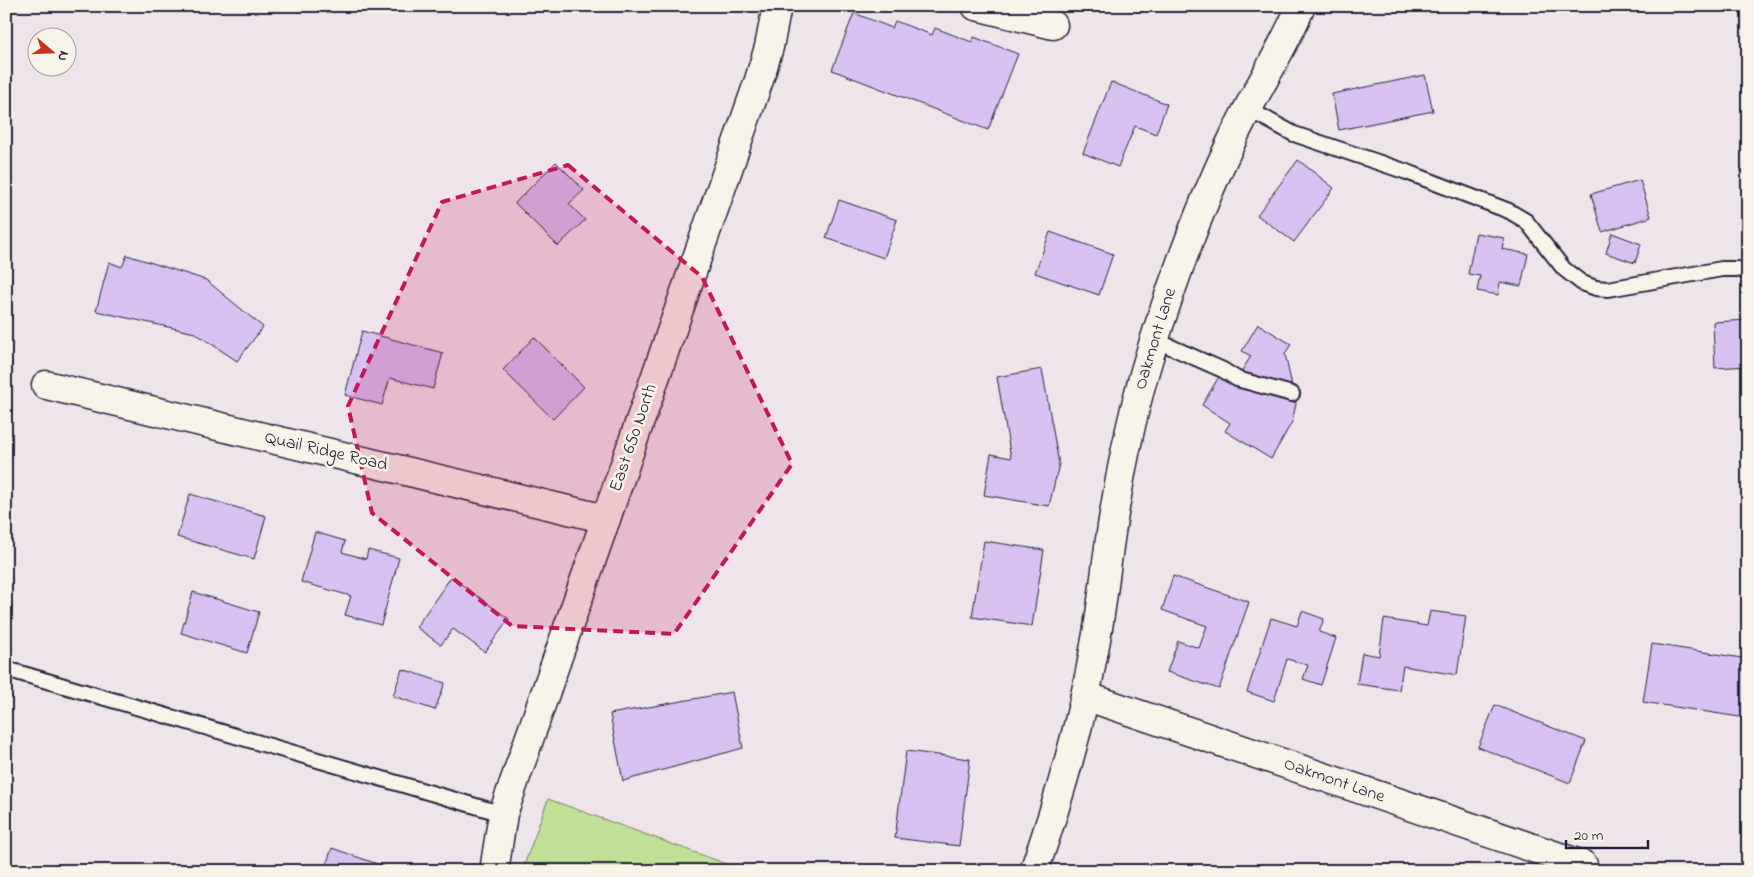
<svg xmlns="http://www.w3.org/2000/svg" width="1754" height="877" viewBox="0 0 1754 877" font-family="'Indie Flower',sans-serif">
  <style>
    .green { fill: #c0df97; stroke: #718069 }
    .building { fill: #d8c1f0; stroke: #22223b }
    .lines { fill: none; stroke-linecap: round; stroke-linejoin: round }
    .lane-casing { stroke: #22223b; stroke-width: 18 }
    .street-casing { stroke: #22223b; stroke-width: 31 }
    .lane { stroke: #f7f3e8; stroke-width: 14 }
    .street { stroke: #f7f3e8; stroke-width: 28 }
    .marked { fill: #c2185b; fill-opacity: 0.2; stroke: #c2185b; stroke-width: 4; stroke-dasharray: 10 6; stroke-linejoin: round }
    .labels { text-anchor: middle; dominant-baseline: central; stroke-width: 5; stroke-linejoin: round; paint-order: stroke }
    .street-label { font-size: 18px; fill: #22223b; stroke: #f7f3e8 }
  </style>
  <rect width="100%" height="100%" fill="#eee4ea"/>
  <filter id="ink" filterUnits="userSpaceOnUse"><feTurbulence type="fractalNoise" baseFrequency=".02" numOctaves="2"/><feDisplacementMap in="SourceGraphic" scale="10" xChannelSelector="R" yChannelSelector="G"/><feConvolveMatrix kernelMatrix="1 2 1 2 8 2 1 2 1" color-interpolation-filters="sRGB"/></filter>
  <g filter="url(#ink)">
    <path class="green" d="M548,799L746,871H522Z"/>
    <g class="building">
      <path d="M854,13L892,28L895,21L932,35L935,28L972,42L974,37L1018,54L988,130L832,70Z"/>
      <path d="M1425,75L1433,111L1339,130L1332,94Z"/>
      <path d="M1111,82L1167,104L1156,134L1135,126L1118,167L1083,153Z"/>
      <path d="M1298,160L1334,188L1294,242L1257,215Z"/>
      <path d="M556,162L584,190L569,204L585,220L558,246L515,203Z"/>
      <path d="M1640,180L1651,217L1602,232L1591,194Z"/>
      <path d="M839,200L897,220L884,258L826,238Z"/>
      <path d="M1050,232L1113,254L1099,295L1035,273Z"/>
      <path d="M1476,233L1504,238L1502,249L1528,254L1521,286L1500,282L1498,295L1477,291L1480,276L1468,274Z"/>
      <path d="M1612,233L1641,244L1635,263L1606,253Z"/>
      <path d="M127,255L206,280L263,327L237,361L195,333L96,311L109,262L122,267Z"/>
      <path d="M1748,320V366L1715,368L1713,322Z"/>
      <path d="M1258,324L1291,344L1285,354L1296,404L1292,422L1271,459L1225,431L1230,423L1202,405L1223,370L1237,379L1251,356L1242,351Z"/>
      <path d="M362,331L443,353L433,389L390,378L382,405L345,395Z"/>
      <path d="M534,337L584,387L553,419L503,370Z"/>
      <path d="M1042,369L1059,464L1049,506L984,495L991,454L1011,458L997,377Z"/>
      <path d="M190,494L266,516L254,559L177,537Z"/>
      <path d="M315,532L345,541L342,552L366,559L368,550L399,558L381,625L345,615L351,596L301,582Z"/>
      <path d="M984,541L1044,550L1032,626L972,617Z"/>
      <path d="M1173,576L1249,602L1219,689L1167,672L1178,641L1199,648L1207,626L1162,610Z"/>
      <path d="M451,577L509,619L485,652L453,629L441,645L416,627Z"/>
      <path d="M193,592L259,612L247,653L181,633Z"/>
      <path d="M1302,611L1324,619L1319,632L1336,638L1321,685L1303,679L1308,665L1287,659L1274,701L1247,692L1271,618L1297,626Z"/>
      <path d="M1430,611L1466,616L1457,675L1403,666L1399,690L1357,684L1362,653L1379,656L1384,619L1427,626Z"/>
      <path d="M1652,644L1748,659L1746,718L1643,702Z"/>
      <path d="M402,669L445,683L435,710L393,696Z"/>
      <path d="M732,692L743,748L623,781L610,714Z"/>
      <path d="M1495,705L1586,741L1570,783L1478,747Z"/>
      <path d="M906,751L970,759L959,846L895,838Z"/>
      <path d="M332,848L397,871H324Z"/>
    </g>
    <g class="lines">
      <defs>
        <g id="lane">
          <path d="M1248,109L1294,134L1407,172L1509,211L1526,221L1564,269L1582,283L1596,288L1608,289L1722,269H1737L1748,272"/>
          <path d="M1155,340L1223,370L1237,379L1292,394"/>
          <path d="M6,669L503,814"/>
        </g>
        <g id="street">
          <path d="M976,6L1053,25"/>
          <path d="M46,385L606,519"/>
          <path d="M1085,696L1583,865"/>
          <path d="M494,871L503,814L759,80L769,47L777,6"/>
          <path d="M1034,871C1059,799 1081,726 1094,650C1102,611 1105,572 1111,533C1120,473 1132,412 1150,354C1173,280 1200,206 1234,136C1255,92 1282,51 1301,6"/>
        </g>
      </defs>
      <use href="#lane" class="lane-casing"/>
      <use href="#street" class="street-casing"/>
      <use href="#lane" class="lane"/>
      <use href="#street" class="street"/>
    </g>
  </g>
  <path class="marked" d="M568,165L702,277L792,464L674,634L512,626L372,513L348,406L442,202Z"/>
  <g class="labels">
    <g class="street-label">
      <text transform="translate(1156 339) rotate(-73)">Oakmont Lane</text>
      <text transform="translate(634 438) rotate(-71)">East 650 North</text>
      <text transform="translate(326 452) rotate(13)">Quail Ridge Road</text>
      <text transform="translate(1334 781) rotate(19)">Oakmont Lane</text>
    </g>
  </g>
  <rect width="1754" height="877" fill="none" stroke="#f7f3e8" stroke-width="25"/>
  <rect x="12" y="12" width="1729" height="852" fill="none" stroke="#22223b" stroke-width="2" filter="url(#ink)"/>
  <g transform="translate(52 52) rotate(109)"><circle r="24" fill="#f7f3e8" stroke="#a29fa3"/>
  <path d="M0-4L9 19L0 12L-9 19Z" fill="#c8321e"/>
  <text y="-8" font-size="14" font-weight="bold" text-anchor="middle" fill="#22223b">N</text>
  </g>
  <path d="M1566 840v8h82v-8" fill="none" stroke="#22223b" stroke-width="2.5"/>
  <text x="1574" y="840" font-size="15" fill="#22223b" stroke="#f7f3e8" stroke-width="4" paint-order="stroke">20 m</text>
</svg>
